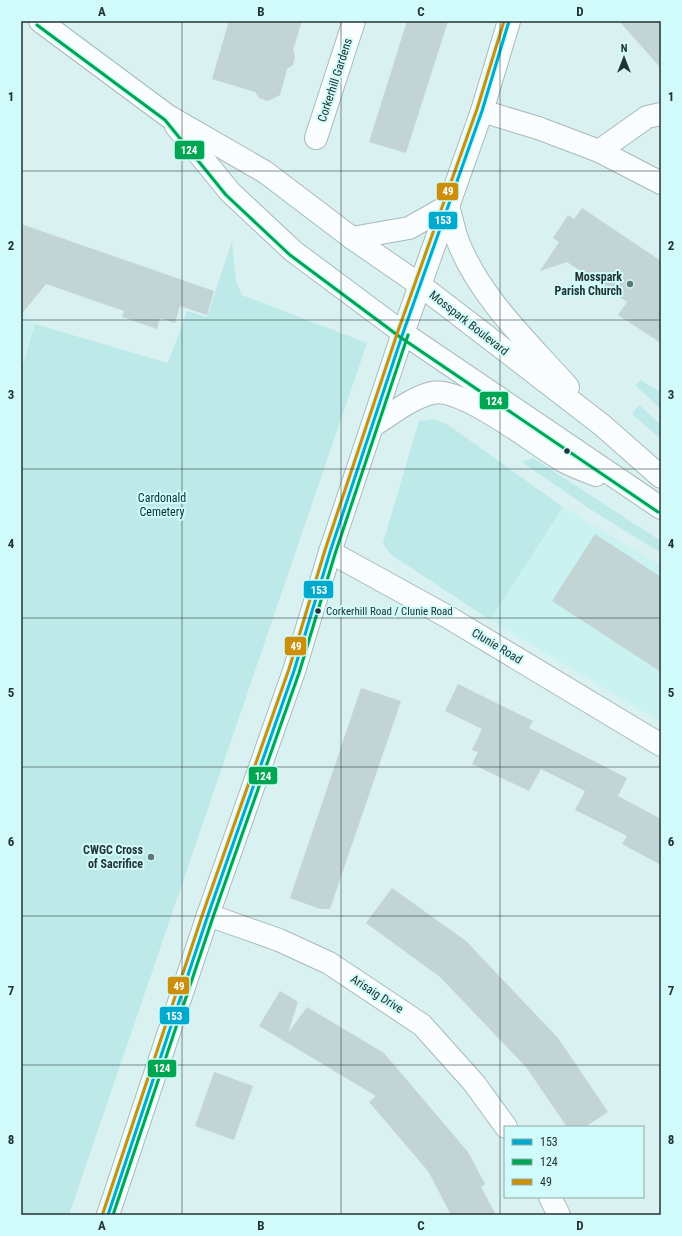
<svg xmlns="http://www.w3.org/2000/svg" width="682" height="1236" viewBox="0 0 682 1236" font-family="'Roboto Condensed',sans-serif">
  <style>
    .built { fill: #caf2f1 }
    .green { fill: #bee9e9 }
    .building { fill: #c2d4d4 }
    .lines { fill: none; stroke-linecap: round; stroke-linejoin: round }
    .pedestrian-casing { stroke: #a8baba; stroke-width: 24 }
    .minor-casing { stroke: #a8baba; stroke-width: 24 }
    .tertiary-casing { stroke: #a8baba; stroke-width: 24 }
    .pedestrian { stroke: #f9fdfd; stroke-width: 22 }
    .minor { stroke: #f9fdfd; stroke-width: 22 }
    .tertiary { stroke: #f9fdfd; stroke-width: 22 }
    .bus-1-casing { stroke: #d0fbfa; stroke-width: 6 }
    .bus-2-casing { stroke: #d0fbfa; stroke-width: 6 }
    .bus-3-casing { stroke: #d0fbfa; stroke-width: 6 }
    .bus-1 { stroke: #00a9ce; stroke-width: 3 }
    .bus-2 { stroke: #00a651; stroke-width: 3 }
    .bus-3 { stroke: #cd8f0a; stroke-width: 3 }
    .grid { fill: none; stroke: #233333; stroke-width: 1; stroke-opacity: 0.55 }
    .poi-dot { fill: #637676; stroke: #d0fbfa; stroke-width: 1.5 }
    .bus-dot { fill: #233333; stroke: #d0fbfa; stroke-width: 1.5 }
    .labels { text-anchor: middle; dominant-baseline: central; stroke-width: 4; stroke-linejoin: round; paint-order: stroke }
    .bus-label { font-size: 11px; fill: #233333; stroke: #d0fbfa; text-anchor: start }
    .street-label { font-size: 12px; fill: #233333; stroke: #d0fbfa }
    .poi-label { font-size: 12px; font-weight: bold; fill: #233333; stroke: #d0fbfa; text-anchor: end }
    .park-label { font-size: 12px; fill: #043333; stroke: #d0fbfa }
    .line-badge { stroke: #d0fbfa; stroke-width: 1.5 }
    .badge-label { font-size: 11px; text-anchor: middle; font-weight: bold; fill: #fff }
    .neatline { fill: none; stroke: #233333; stroke-width: 1.5 }
    .grid-label { font-size: 13px; text-anchor: middle; font-weight: bold; fill: #233333 }
  </style>
  <rect width="100%" height="100%" fill="#daf1f1"/>
  <g class="built">
    <path d="M21,308L35,324L21,372Z"/>
    <path d="M563,507L661,566V722L490,620Z"/>
  </g>
  <g class="green">
    <path d="M232,241L236,281L242,295L367,343L69,1215H21V372L35,324L168,363L187,311L207,317Z"/>
    <path d="M641,380L661,393V409L635,385Z"/>
    <path d="M639,405L661,425V439L632,414Z"/>
    <path d="M433,419L447,424L563,507L490,620L390,554L383,543L419,421Z"/>
    <path d="M533,458L661,541V553L590,509L522,462Z"/>
  </g>
  <g class="building">
    <path d="M229,21H302L293,50L295,57L293,65L287,69L280,95L268,101L259,98L255,92L212,79Z"/>
    <path d="M407,21H448L406,153L369,142Z"/>
    <path d="M619,21H661V68Z"/>
    <path d="M582,208L661,261V343L618,315L627,302L567,262L540,271L559,242L553,238L568,215L574,219Z"/>
    <path d="M21,224L214,291L207,315L180,306L175,323L160,318L157,329L122,317L124,311L46,284L21,315Z"/>
    <path d="M595,534L661,577V672L552,601Z"/>
    <path d="M458,684L533,721L529,728L627,778L618,796L661,819V865L622,844L627,836L575,810L585,791L541,769L529,791L472,764L478,752L472,750L482,729L445,711Z"/>
    <path d="M361,688L401,701L330,909H320L290,898Z"/>
    <path d="M392,888L466,941L558,1038L608,1112L585,1127H567L526,1067L440,977L366,923Z"/>
    <path d="M280,991L298,1002L288,1033L307,1007L384,1053L468,1152L485,1184L481,1187L496,1215H451L428,1171L369,1102L376,1096L259,1026Z"/>
    <path d="M214,1072L253,1086L234,1140L195,1126Z"/>
  </g>
  <g class="lines">
    <defs>
      <g id="pedestrian">
        <path d="M482,111L538,128"/>
        <path d="M330,552L381,580"/>
      </g>
      <g id="minor">
        <path d="M538,128L599,151L647,117L661,114"/>
        <path d="M316,138L354,21"/>
        <path d="M599,151L661,183"/>
        <path d="M381,580L448,617L661,745"/>
        <path d="M208,915L279,940L329,963L422,1025L474,1083L506,1127"/>
        <path d="M550,1197L559,1215"/>
      </g>
      <g id="tertiary">
        <path d="M40,21L168,116L265,172L352,238L420,285L602,425L661,477"/>
        <path d="M176,126L230,192L293,251L403,333L661,508"/>
        <path d="M448,206C452,219 454,232 459,244C482,300 529,343 568,387"/>
        <path d="M352,238L409,228L448,206"/>
        <path d="M374,425C392,414 411,398 432,393C462,386 537,446 565,462C575,467 585,471 596,475"/>
        <path d="M108,1215L208,915L294,671L330,552L403,333L482,111L509,21"/>
      </g>
    </defs>
    <use href="#pedestrian" class="pedestrian-casing"/>
    <use href="#minor" class="minor-casing"/>
    <use href="#tertiary" class="tertiary-casing"/>
    <use href="#pedestrian" class="pedestrian"/>
    <use href="#minor" class="minor"/>
    <use href="#tertiary" class="tertiary"/>
    <defs>
      <path id="bus-1" d="M108,1215L208,915L294,671L330,552L403,333L482,111L509,21"/>
      <g id="bus-2">
        <path d="M37,25L165,120L226,195L290,255L400,337L658,512"/>
        <path d="M113,1215L213,917L299,673L335,554L408,335"/>
      </g>
      <path id="bus-3" d="M103,1213L203,913L289,669L325,550L398,331L477,109L504,21"/>
    </defs>
    <use href="#bus-1" class="bus-1-casing"/>
    <use href="#bus-2" class="bus-2-casing"/>
    <use href="#bus-3" class="bus-3-casing"/>
    <use href="#bus-1" class="bus-1"/>
    <use href="#bus-2" class="bus-2"/>
    <use href="#bus-3" class="bus-3"/>
  </g>
  <path class="grid" d="M182,21V1215M341,21V1215M500,21V1215M21,171H661M21,320H661M21,469H661M21,618H661M21,767H661M21,916H661M21,1065H661"/>
  <g class="poi-dot">
    <circle cx="630" cy="284" r="4"/>
    <circle cx="151" cy="857" r="4"/>
  </g>
  <g class="bus-dot">
    <circle cx="567" cy="451" r="3.5"/>
    <circle cx="318" cy="611" r="3.5"/>
  </g>
  <g class="labels">
    <g class="bus-label">
      <text x="326" y="611">Corkerhill Road / Clunie Road</text>
    </g>
    <g class="street-label">
      <text transform="translate(335 80) rotate(-72)">Corkerhill Gardens</text>
      <text transform="translate(469 323) rotate(38)">Mosspark Boulevard</text>
      <text transform="translate(497 646) rotate(31)">Clunie Road</text>
      <text transform="translate(377 994) rotate(33)">Arisaig Drive</text>
    </g>
    <g class="poi-label">
      <text x="622" y="277">Mosspark<tspan x="622" dy="14">Parish Church</tspan></text>
      <text x="143" y="850">CWGC Cross<tspan x="143" dy="14">of Sacrifice</tspan></text>
    </g>
    <g class="park-label">
      <text x="162" y="498">Cardonald<tspan x="162" dy="14">Cemetery</tspan></text>
    </g>
  </g>
  <g class="line-badge">
    <rect x="174" y="140" width="31" height="20" rx="4" fill="#00a651"/>
    <rect x="436" y="182" width="23" height="19" rx="4" fill="#cd8f0a"/>
    <rect x="428" y="211" width="30" height="19" rx="4" fill="#00a9ce"/>
    <rect x="479" y="391" width="30" height="19" rx="4" fill="#00a651"/>
    <rect x="303" y="580" width="31" height="19" rx="4" fill="#00a9ce"/>
    <rect x="284" y="636" width="23" height="20" rx="4" fill="#cd8f0a"/>
    <rect x="248" y="766" width="30" height="19" rx="4" fill="#00a651"/>
    <rect x="167" y="976" width="23" height="19" rx="4" fill="#cd8f0a"/>
    <rect x="159" y="1006" width="31" height="19" rx="4" fill="#00a9ce"/>
    <rect x="147" y="1059" width="30" height="19" rx="4" fill="#00a651"/>
  </g>
  <g class="badge-label">
    <text x="189" y="154">124</text>
    <text x="448" y="195">49</text>
    <text x="443" y="224">153</text>
    <text x="494" y="405">124</text>
    <text x="319" y="594">153</text>
    <text x="296" y="650">49</text>
    <text x="263" y="780">124</text>
    <text x="179" y="990">49</text>
    <text x="174" y="1020">153</text>
    <text x="162" y="1072">124</text>
  </g>
  <rect width="682" height="1236" fill="none" stroke="#d0fbfa" stroke-width="44"/>
  <rect x="504" y="1126" width="140" height="72" fill="#d0fbfa" stroke="#8babaa"/>
  <rect x="512" y="1139" width="20" height="6" fill="#00a9ce" stroke="#8babaa"/>
  <text x="540" y="1146" font-size="12" fill="#233333">153</text>
  <rect x="512" y="1159" width="20" height="6" fill="#00a651" stroke="#8babaa"/>
  <text x="540" y="1166" font-size="12" fill="#233333">124</text>
  <rect x="512" y="1179" width="20" height="6" fill="#cd8f0a" stroke="#8babaa"/>
  <text x="540" y="1186" font-size="12" fill="#233333">49</text>
  <g transform="translate(624 58)" stroke="#d0fbfa" stroke-width="3" paint-order="stroke">
  <path d="M0-3L7 15L0 10L-7 15Z" fill="#233333"/>
  <text y="-6" font-size="11" font-weight="bold" text-anchor="middle" fill="#233333">N</text>
  </g>
  <rect x="22" y="22" width="638" height="1192" class="neatline"/>
  <g class="grid-label">
    <text x="102" y="16">A</text>
    <text x="261" y="16">B</text>
    <text x="421" y="16">C</text>
    <text x="580" y="16">D</text>
    <text x="11" y="101">1</text>
    <text x="671" y="101">1</text>
    <text x="11" y="250">2</text>
    <text x="671" y="250">2</text>
    <text x="11" y="399">3</text>
    <text x="671" y="399">3</text>
    <text x="11" y="548">4</text>
    <text x="671" y="548">4</text>
    <text x="11" y="697">5</text>
    <text x="671" y="697">5</text>
    <text x="11" y="846">6</text>
    <text x="671" y="846">6</text>
    <text x="11" y="995">7</text>
    <text x="671" y="995">7</text>
    <text x="11" y="1144">8</text>
    <text x="671" y="1144">8</text>
    <text x="102" y="1230">A</text>
    <text x="261" y="1230">B</text>
    <text x="421" y="1230">C</text>
    <text x="580" y="1230">D</text>
  </g>
</svg>
